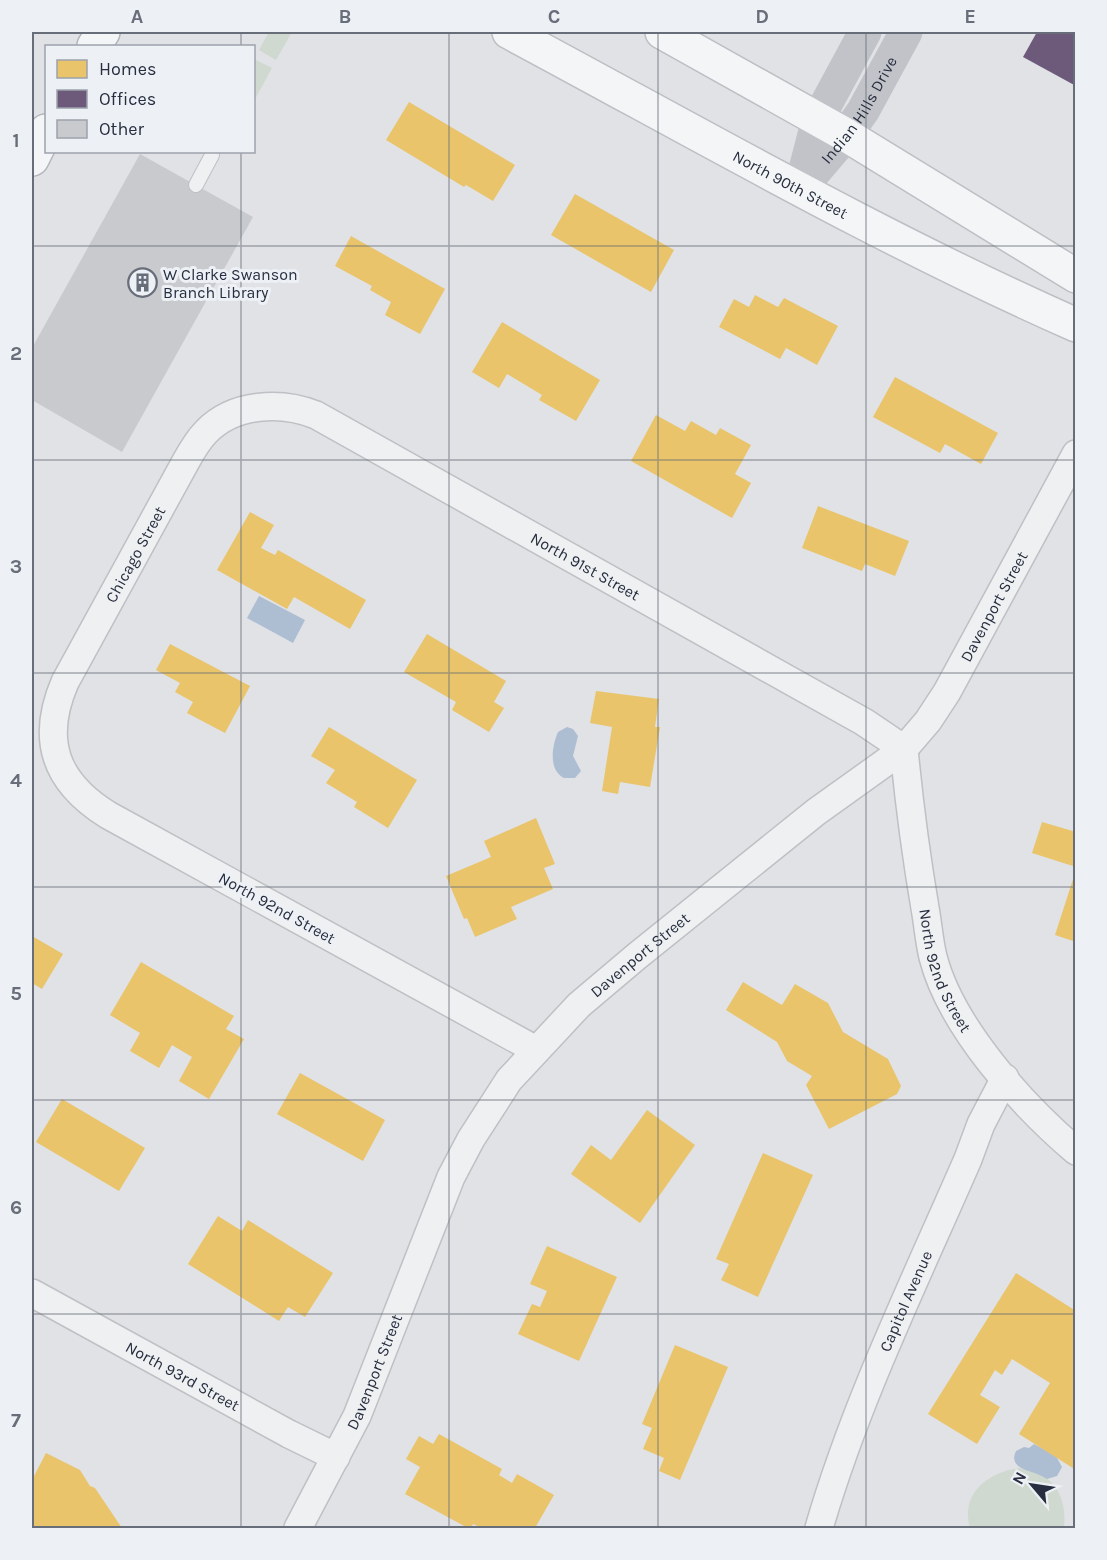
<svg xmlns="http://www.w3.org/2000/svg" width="1107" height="1560" viewBox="0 0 1107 1560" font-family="Karla,sans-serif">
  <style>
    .green { fill: #d0d9d0 }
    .water { fill: #adbdd2 }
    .homes { fill: #e9c46a }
    .offices { fill: #6d597a }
    .building { fill: #c8cace }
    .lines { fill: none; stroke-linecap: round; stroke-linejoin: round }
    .lane-casing { stroke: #bec0c4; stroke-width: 16 }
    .street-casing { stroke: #bec0c4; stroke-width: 30 }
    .primary-casing { stroke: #bcbfc3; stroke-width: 36 }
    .highway-casing { stroke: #b2b5ba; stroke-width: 36 }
    .lane { stroke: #eff0f2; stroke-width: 14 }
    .street { stroke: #eff0f2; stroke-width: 27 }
    .secondary { stroke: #c1c3c8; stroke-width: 33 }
    .primary { stroke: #f4f5f6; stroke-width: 33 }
    .highway { stroke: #f4f5f6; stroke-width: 33 }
    .grid { fill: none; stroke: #676d79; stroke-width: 1.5; stroke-opacity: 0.55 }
    .labels { text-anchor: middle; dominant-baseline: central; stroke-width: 6; stroke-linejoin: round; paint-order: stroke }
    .street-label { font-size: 16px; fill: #262e3f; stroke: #edf0f5 }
    .poi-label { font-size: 16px; fill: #262e3f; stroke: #edf0f5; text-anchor: start }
    .neatline { fill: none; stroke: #676d79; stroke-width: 2 }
    .grid-label { font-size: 20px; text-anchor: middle; font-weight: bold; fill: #676d79 }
  </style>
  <rect width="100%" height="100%" fill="#e0e2e6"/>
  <g class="green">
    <path d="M269,32H292L276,60L259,50Z"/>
    <path d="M254,59L272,68L254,101Z"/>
    <path d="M1020,1468C1054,1473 1067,1496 1064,1528H970C960,1493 988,1472 1020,1468Z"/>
  </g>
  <g class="water">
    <path d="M259,596L305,620L293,643L247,618Z"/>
    <path d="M567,727L573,729L578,736L573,756L581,771L575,778H564C548,770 552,746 558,732Z"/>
    <path d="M1034,1444L1056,1456L1062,1467L1057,1476L1047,1479C1034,1469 1007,1471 1016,1451L1024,1447L1029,1448Z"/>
  </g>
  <g class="homes">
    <path d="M409,102L515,165L493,201L466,185L464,187L386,140Z"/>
    <path d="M575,194L674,250L651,292L551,235Z"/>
    <path d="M351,236L445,289L420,334L385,315L391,302L370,290L372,286L335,266Z"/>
    <path d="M755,295L778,307L784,298L838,326L817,365L786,348L780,359L719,327L734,299L749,307Z"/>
    <path d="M502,322L600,380L576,421L539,400L542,395L507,374L499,388L472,372Z"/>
    <path d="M895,377L998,433L981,464L945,444L940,453L873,417Z"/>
    <path d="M656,415L685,431L691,421L716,435L720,428L751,445L735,474L751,483L732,518L631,461Z"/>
    <path d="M818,506L909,541L895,576L865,564L862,571L802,548Z"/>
    <path d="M250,512L274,525L261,548L275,555L278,550L366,600L350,629L294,597L287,609L217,570Z"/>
    <path d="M427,634L506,681L494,702L504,708L489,732L452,710L456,702L404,672Z"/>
    <path d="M170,644L250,686L225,733L187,713L193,702L175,692L180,683L156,670Z"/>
    <path d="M596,691L659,699L655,727H660L650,787L620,782L618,794L602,791L612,727L590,723Z"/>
    <path d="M329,727L417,780L388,828L354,807L357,802L326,783L335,770L311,756Z"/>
    <path d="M536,818L555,864L544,868L553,889L511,907L517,919L475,937L467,918L464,919L446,876L491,857L484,841Z"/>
    <path d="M1042,822L1076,832V867L1032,853Z"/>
    <path d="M1075,873H1076V942L1055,935Z"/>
    <path d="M32,936L63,954L42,989L32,983Z"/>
    <path d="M141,962L234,1016L226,1029L244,1039L209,1099L179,1081L192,1057L172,1045L159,1068L130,1051L140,1033L110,1015Z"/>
    <path d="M743,982L782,1005L795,984L828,1003L843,1032L888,1059L901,1086L897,1094L829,1129L806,1085L812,1076L787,1061L777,1042L726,1010Z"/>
    <path d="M300,1073L385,1120L363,1161L277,1114Z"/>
    <path d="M62,1099L145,1148L119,1191L36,1142Z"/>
    <path d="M647,1110L695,1145L640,1223L571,1174L591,1145L611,1160Z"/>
    <path d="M763,1153L813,1175L758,1297L721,1280L729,1264L716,1259Z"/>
    <path d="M218,1216L242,1231L248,1220L333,1273L305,1317L288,1307L279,1321L188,1264Z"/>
    <path d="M547,1246L617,1277L579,1361L518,1334L532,1304L540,1307L547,1291L530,1284Z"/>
    <path d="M1016,1273L1076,1311V1470L1019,1434L1050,1383L1012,1359L1002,1375L995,1370L980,1395L1000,1407L977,1444L928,1414Z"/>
    <path d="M675,1345L728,1367L680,1480L659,1471L664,1458L643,1449L652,1428L642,1424Z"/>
    <path d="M439,1434L502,1469L499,1475L512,1483L517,1474L554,1495L535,1528H482L473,1524L471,1528H468L405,1494L420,1467L406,1459L419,1436L433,1444Z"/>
    <path d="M46,1453L80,1470L90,1486L95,1488L122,1528H32V1480Z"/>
  </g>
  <path class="offices" d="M1037,32H1076V86L1023,57Z"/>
  <path class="building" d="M140,154L253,217L122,452L32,400V348Z"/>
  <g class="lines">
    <defs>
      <path id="lane" d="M196,185L212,155"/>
      <g id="street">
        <path id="s1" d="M536,1050L108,815C55,782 40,740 65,682L185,463C191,452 197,441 206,432C234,403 281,401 316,415L864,722L904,749C909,802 916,855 925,908C928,924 929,941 933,957C951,1027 1022,1105 1076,1151"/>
        <path id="s2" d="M32,1293L289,1434L336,1457"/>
        <path id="s3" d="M298,1528L357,1416L451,1177L471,1139L509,1080L579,1005L637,956L816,812L904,749L928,721L947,692L1076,454"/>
        <path id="s4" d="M819,1528C856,1401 915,1281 968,1159L981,1124L1005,1078"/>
      </g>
      <g id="primary">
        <path id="s6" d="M509,32C696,132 881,239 1076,325"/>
        <path d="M662,32L846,135L1076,276"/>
      </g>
      <g id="highway">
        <path d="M94,46L103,32"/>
        <path d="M32,159L46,131"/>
      </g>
    </defs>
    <use href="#lane" class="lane-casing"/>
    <use href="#street" class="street-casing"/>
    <use href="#primary" class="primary-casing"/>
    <use href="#highway" class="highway-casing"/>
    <use href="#lane" class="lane"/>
    <use href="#street" class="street"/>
    <g class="secondary">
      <path d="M802,181L818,119L865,32"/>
      <path id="s5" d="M800,189L846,135L863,111L906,32"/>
    </g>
    <use href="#primary" class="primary"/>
    <use href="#highway" class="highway"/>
  </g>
  <path class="grid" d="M241,32V46M449,32V1528M658,32V1528M866,32V1528M241,152V1528M32,246H1076M32,460H1076M32,673H1076M32,887H1076M32,1100H1076M32,1314H1076"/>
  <defs>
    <symbol id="building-ring" viewBox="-11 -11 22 22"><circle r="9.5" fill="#edf0f5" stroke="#676d79" stroke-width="1.5"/><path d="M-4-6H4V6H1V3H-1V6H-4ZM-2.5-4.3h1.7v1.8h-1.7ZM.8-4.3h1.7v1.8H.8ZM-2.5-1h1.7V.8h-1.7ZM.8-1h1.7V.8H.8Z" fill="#676d79"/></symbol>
  </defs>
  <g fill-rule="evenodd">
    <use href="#building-ring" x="126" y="266" width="33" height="33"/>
  </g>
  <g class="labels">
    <g class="street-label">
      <text stroke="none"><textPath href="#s5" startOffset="99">Indian Hills Drive</textPath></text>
      <text stroke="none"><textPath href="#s6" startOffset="320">North 90th Street</textPath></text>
      <text stroke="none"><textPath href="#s1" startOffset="790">Chicago Street</textPath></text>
      <text stroke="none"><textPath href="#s1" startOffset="1358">North 91st Street</textPath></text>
      <text stroke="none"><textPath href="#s3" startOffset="1182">Davenport Street</textPath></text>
      <text transform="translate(277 908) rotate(29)">North 92nd Street</text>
      <text stroke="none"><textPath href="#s3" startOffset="678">Davenport Street</textPath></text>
      <text stroke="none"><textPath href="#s1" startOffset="1952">North 92nd Street</textPath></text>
      <text stroke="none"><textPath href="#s4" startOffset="243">Capitol Avenue</textPath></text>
      <text stroke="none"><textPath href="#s3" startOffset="174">Davenport Street</textPath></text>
      <text stroke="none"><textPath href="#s2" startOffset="172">North 93rd Street</textPath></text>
    </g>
    <g class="poi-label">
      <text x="163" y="274">W Clarke Swanson<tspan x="163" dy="18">Branch Library</tspan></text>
    </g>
  </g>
  <rect width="1107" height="1560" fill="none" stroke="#edf0f5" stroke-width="66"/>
  <rect x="45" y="45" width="210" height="108" fill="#edf0f5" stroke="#9da2ac" stroke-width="1.5"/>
  <rect x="57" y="60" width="30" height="18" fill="#e9c46a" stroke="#9da2ac" stroke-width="1.5"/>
  <text x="99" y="75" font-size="18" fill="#262e3f">Homes</text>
  <rect x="57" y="90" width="30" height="18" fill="#6d597a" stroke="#9da2ac" stroke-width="1.5"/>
  <text x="99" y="105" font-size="18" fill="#262e3f">Offices</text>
  <rect x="57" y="120" width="30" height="18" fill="#c8cace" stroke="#9da2ac" stroke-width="1.5"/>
  <text x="99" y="135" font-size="18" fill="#262e3f">Other</text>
  <g transform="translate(1032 1485) rotate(299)" stroke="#edf0f5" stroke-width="4.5" paint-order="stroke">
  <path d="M0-4.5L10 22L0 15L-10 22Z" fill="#262e3f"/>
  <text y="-9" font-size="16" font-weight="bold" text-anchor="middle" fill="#262e3f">N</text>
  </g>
  <rect x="33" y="33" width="1041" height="1494" class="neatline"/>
  <g class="grid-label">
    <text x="137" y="23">A</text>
    <text x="345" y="23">B</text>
    <text x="554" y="23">C</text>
    <text x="762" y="23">D</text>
    <text x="970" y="23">E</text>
    <text x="16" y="147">1</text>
    <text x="16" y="360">2</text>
    <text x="16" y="573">3</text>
    <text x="16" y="787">4</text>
    <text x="16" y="1000">5</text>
    <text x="16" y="1214">6</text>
    <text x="16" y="1427">7</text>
  </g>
</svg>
